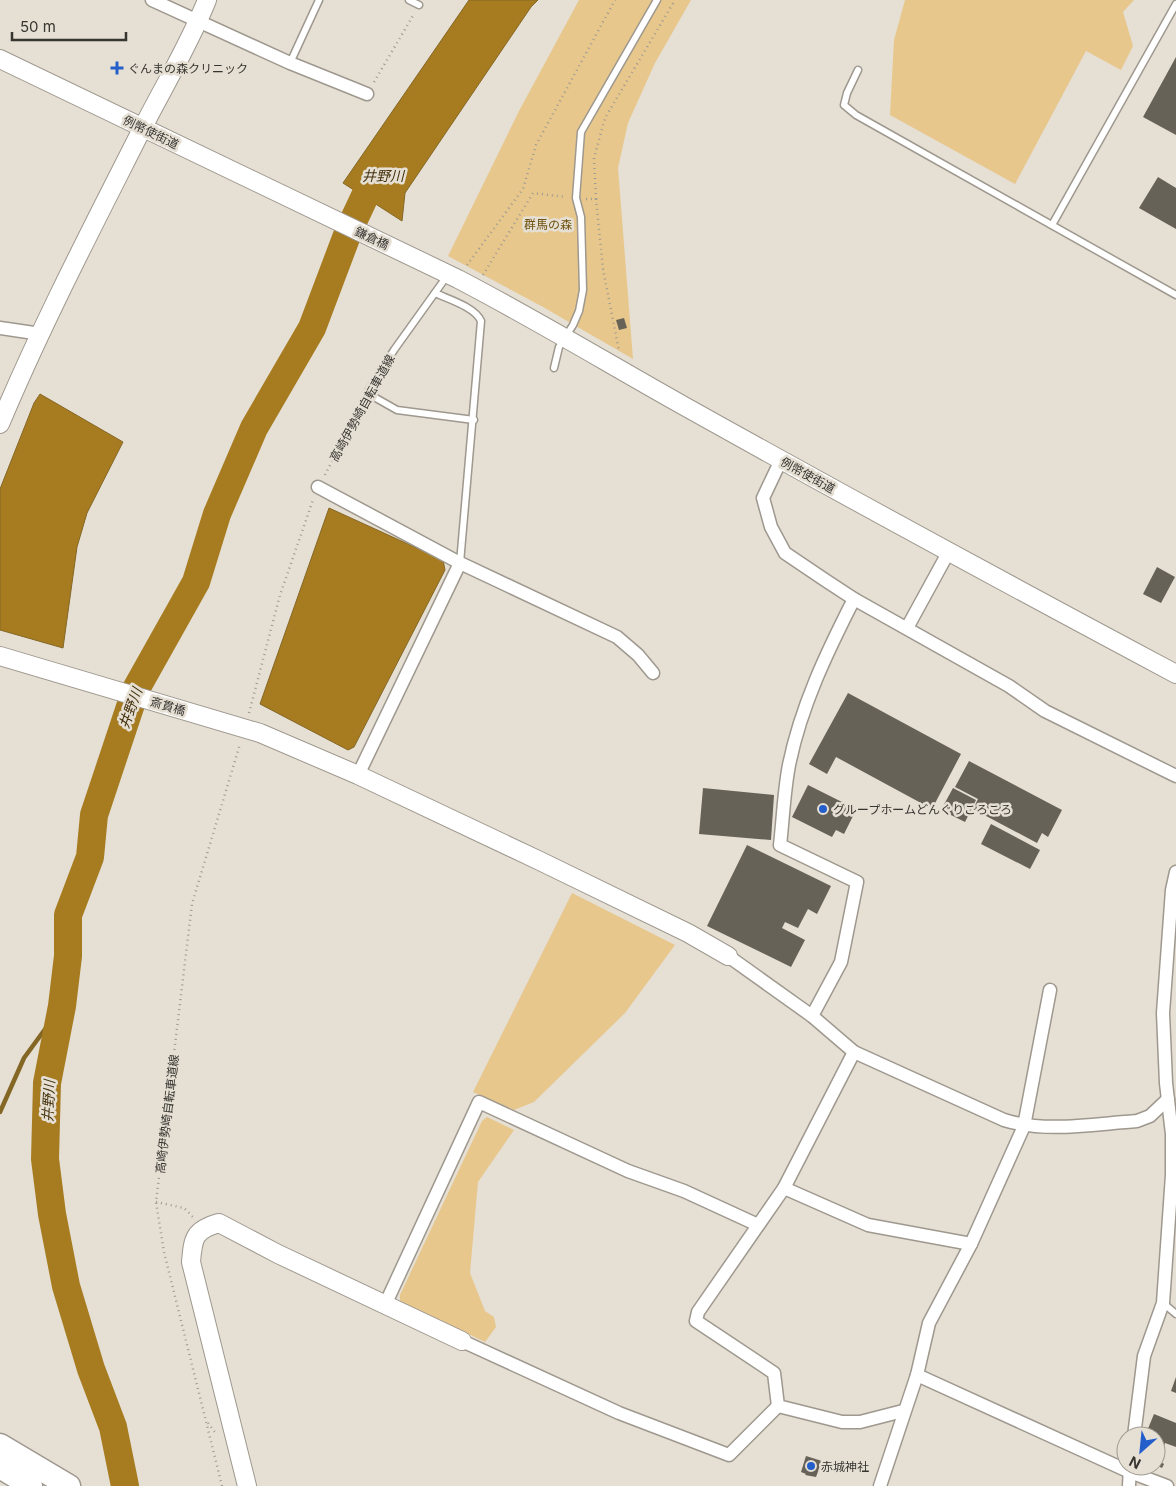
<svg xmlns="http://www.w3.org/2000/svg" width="1176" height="1486" viewBox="0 0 1176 1486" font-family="Inter,'Noto Sans JP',sans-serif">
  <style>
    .green { fill: #e8c78c }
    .water { fill: #a77c20; stroke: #856725 }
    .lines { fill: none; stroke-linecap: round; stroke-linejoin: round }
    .stream { stroke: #856725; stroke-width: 4.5 }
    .river { stroke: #a77c20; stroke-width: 28 }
    .building { fill: #676258 }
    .lane-casing { stroke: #9e988e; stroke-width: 9 }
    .street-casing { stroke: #9e988e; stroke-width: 15 }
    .secondary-casing { stroke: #9e988e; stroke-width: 20 }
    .highway-casing { stroke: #9e988e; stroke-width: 25 }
    .path { stroke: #9f9b92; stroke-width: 2.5; stroke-dasharray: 1 4; stroke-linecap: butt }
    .lane { stroke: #fff; stroke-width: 6 }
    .street { stroke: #fff; stroke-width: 12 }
    .secondary { stroke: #fff; stroke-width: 18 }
    .highway { stroke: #fff; stroke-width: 22 }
    .poi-dot { fill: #245ecb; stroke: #e5dfd4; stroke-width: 2 }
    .labels { text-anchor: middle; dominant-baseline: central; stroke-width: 5; stroke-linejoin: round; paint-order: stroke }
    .poi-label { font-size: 12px; fill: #373530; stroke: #e5dfd4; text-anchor: start }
    .street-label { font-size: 12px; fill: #373530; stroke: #e5dfd4 }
    .park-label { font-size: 12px; fill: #705210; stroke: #e5dfd4 }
    .water-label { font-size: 14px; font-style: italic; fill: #45320d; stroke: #e5dfd4 }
  </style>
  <rect width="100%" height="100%" fill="#e5dfd4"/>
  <g class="green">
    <path d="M579,0H691L655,63L628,123L618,168L633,359L543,307L448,256L519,111Z"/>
    <path d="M905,0H1134L1123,12L1133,46L1121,70L1086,51L1015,184L890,115L894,40Z"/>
    <path d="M572,893L675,945L625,1013L534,1102L514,1110L473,1092Z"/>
    <path d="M487,1117L514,1130L478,1182L470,1273L485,1311L494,1317L496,1327L485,1342L400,1301V1295L482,1121Z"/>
  </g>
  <g class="water">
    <path d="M469,0H538L531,7L405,193L402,221L343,183Z"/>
    <path d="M40,394L123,442L87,513L77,547L63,648L0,630V489L34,403Z"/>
    <path d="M329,508L443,560L445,570L354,747L348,750L260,704Z"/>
  </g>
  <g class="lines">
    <path class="stream" d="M0,1112L24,1058L62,1006"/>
    <path class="river" d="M125,1486L113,1427L91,1369L66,1286L52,1214L45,1159L47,1083L62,1006L68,956V915L90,857L94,815L136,689L196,582L217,514L254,428L312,328L349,230L381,162"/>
  </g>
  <g class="building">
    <path d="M1176,57V135L1143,117Z"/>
    <path d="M1158,177L1176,188V229L1139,208Z"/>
    <path d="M624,318L627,328L619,330L616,320Z"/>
    <path d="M1157,567L1175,577L1161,603L1143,594Z"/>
    <path d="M848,693L961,754L932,809L836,757L827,774L809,764Z"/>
    <path d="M969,761L1062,810L1048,837L1042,833L1037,843L973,809L978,799L955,787Z"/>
    <path d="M808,785L852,807L850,812L854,814L844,834L836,830L832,837L792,817Z"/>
    <path d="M703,788L774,795L771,840L699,834Z"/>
    <path d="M953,788L976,800L965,822L941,810Z"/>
    <path d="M991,824L1040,850L1030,869L981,844Z"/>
    <path d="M747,845L831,886L817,914L808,909L798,928L785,922L782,928L805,940L791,967L707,926Z"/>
    <path d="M1176,1377V1393L1171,1391Z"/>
    <path d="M1154,1414L1176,1423V1447L1165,1443L1163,1449L1156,1447V1436H1145Z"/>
    <path d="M806,1456L822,1461L816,1477L805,1475L806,1474L801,1472Z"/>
    <path d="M1156,1459L1164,1464L1162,1468L1156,1465Z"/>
  </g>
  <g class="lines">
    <defs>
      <g id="lane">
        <path d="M409,0L419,5"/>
        <path d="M290,63L319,0"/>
        <path d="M858,70L847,93L844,105L856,115L1176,295"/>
        <path d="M1052,225L1176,4"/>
        <path d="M447,276L394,350L367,393L397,410L474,420"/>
        <path d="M435,293C448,299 475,307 481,321L460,563"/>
        <path d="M554,368L559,347L573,325L579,311L583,290L581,217L576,198L581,132L657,0"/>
        <path d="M1163,1303L1176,1314"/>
      </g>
      <g id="street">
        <path d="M152,0L290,63L367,94"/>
        <path d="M0,328L41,334"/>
        <path d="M781,460L763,498L771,527L785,553L825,580L854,599L1009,686L1045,711L1176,776"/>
        <path d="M318,487L460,563L617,637L638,655L653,673"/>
        <path d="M907,628L948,553"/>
        <path d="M358,775L460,563"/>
        <path d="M728,956L812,1016L854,1052L1004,1120C1046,1133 1093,1124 1137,1121L1150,1116L1168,1099"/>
        <path d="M812,1016L841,962L857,882L780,845C783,819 784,791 789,765C801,706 827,652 854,599"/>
        <path d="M854,1052L784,1188L698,1312L696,1321L774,1373L778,1406L842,1422H860L903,1411"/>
        <path d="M784,1188L868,1225L971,1244"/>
        <path d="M385,1305L479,1102L628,1171L684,1191L758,1225"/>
        <path d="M462,1341L619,1413L729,1455L778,1406"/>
        <path d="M917,1375L1130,1472L1167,1486"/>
        <path d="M1134,1436L1144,1356L1163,1303L1172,1175V1134L1166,1083L1163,1013L1172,890L1176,872"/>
        <path d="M880,1486L917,1375L929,1323L971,1244L1024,1126L1050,990"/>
        <path d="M1129,1486L1130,1466"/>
      </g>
      <g id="secondary">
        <path d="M0,59L458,279C535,319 609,364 684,406C847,497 1011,586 1176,674"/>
        <path d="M0,424C42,324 93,226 142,129C164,86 189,45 207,0"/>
        <path d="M0,656L260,733L358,775L540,861L688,933L728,956"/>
        <path d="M247,1486L191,1262C193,1238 194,1230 219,1223L278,1254L462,1341"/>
      </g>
      <g id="highway">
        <path d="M0,1445L69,1486"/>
        <path d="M0,1467L31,1486"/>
      </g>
    </defs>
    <use href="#lane" class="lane-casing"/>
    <use href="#street" class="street-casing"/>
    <use href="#secondary" class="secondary-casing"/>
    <use href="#highway" class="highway-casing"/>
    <g class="path">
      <path d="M374,82L414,14"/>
      <path d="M586,199H596L594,158L605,118L675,0"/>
      <path d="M596,199L603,269L619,351"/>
      <path d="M467,265L523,189L536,145L615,0"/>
      <path d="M483,275L533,193L566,197"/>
      <path d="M325,475L362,402"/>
      <path d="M249,713L280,595L313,500"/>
      <path d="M156,1202L184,1208L193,1217"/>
      <path d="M208,1423L217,1435"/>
      <path d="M222,1486L164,1252L156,1202L192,904L240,744"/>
    </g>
    <use href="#lane" class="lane"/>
    <use href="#street" class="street"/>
    <use href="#secondary" class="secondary"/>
    <use href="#highway" class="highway"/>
  </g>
  <g class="poi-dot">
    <path d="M114.5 60.5h5v5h5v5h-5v5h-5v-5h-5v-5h5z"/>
    <circle cx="823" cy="809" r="5"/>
    <circle cx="811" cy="1466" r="5"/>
  </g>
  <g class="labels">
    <g class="poi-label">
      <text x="128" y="68">ぐんまの森クリニック</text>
      <text x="833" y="809">グループホームどんぐりころころ</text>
      <text x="821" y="1466">赤城神社</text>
    </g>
    <g class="street-label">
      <text transform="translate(151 132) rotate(26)">例幣使街道</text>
      <text transform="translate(372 238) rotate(25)">鎌倉橋</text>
      <text transform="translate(362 408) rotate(-61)">高崎伊勢崎自転車道線</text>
      <text transform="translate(808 475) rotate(29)">例幣使街道</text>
      <text transform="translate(168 706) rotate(16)">斎貫橋</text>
      <text transform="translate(167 1114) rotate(-83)">高崎伊勢崎自転車道線</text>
    </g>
    <g class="park-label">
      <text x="548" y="224">群馬の森</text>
    </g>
    <g class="water-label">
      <text x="383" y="175">井野川</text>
      <text transform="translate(130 708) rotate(-70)">井野川</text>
      <text transform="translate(48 1101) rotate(-87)">井野川</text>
    </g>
  </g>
  <g transform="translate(1141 1451) rotate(207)"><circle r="24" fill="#e5dfd4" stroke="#9f9b92"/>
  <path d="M0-4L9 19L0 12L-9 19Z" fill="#245ecb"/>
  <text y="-8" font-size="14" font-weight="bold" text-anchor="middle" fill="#373530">N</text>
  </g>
  <path d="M12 32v8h114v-8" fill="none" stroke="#373530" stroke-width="2.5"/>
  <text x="20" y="32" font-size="15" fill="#373530" stroke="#e5dfd4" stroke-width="4" paint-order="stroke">50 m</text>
</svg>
